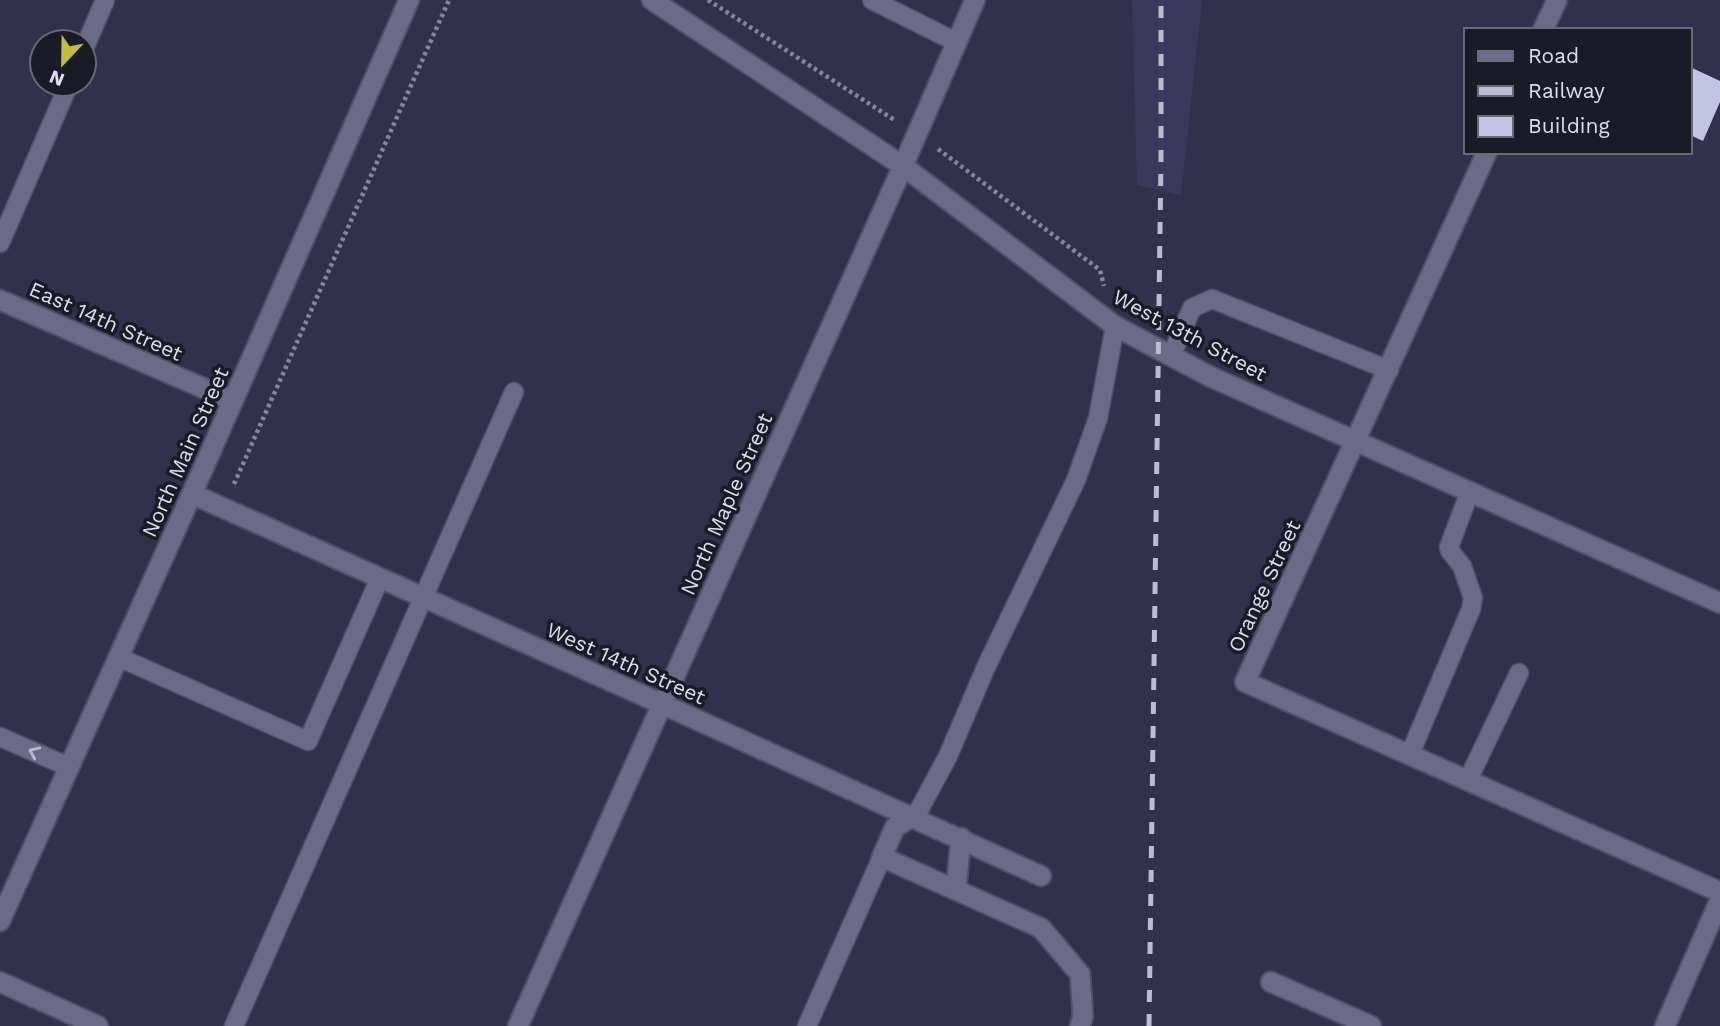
<svg xmlns="http://www.w3.org/2000/svg" width="1720" height="1026" viewBox="0 0 1720 1026" font-family="'Work Sans',sans-serif">
  <style>
    .built { fill: #3a395b }
    .building { fill: #c3c3e6 }
    .lines { fill: none; stroke-linecap: round; stroke-linejoin: round }
    .service-casing { stroke: #514f67; stroke-width: 21 }
    .minor-casing { stroke: #514f67; stroke-width: 23 }
    .tertiary-casing { stroke: #514f67; stroke-width: 23 }
    .secondary-casing { stroke: #514f67; stroke-width: 23 }
    .path { stroke: #85859c; stroke-width: 4.5; stroke-dasharray: 3.5 3.5; stroke-linecap: butt }
    .service { stroke: #6b6a89; stroke-width: 18 }
    .minor { stroke: #6b6a89; stroke-width: 19 }
    .tertiary { stroke: #6b6a89; stroke-width: 19 }
    .secondary { stroke: #6b6a89; stroke-width: 19 }
    .rail { stroke: #bcbcd0; stroke-width: 5; stroke-dasharray: 12 12; stroke-linecap: butt }
    .oneway { stroke: #bbbad0 }
    .labels { text-anchor: middle; dominant-baseline: central; stroke-width: 7; stroke-linejoin: round; paint-order: stroke }
    .street-label { font-size: 21px; fill: #ddddef; stroke: #1b1b27 }
  </style>
  <rect width="100%" height="100%" fill="#32314d"/>
  <path class="built" d="M1132,0H1202L1181,195L1137,185Z"/>
  <path class="building" d="M1690,67L1720,81V102L1703,141L1690,135Z"/>
  <g class="lines">
    <defs>
      <g id="service">
        <path d="M872,0L956,42"/>
        <path d="M84,49L105,0"/>
        <path d="M0,243L69,84"/>
        <path d="M1171,356L1192,308L1212,299L1389,370"/>
        <path d="M118,657L308,741L380,578"/>
        <path d="M0,737L69,767"/>
        <path d="M1410,754L1471,609L1473,598L1462,566L1450,551L1449,547L1470,491"/>
        <path d="M1468,780L1519,673"/>
        <path d="M912,817L919,810L948,756L986,667L1076,480L1098,418L1115,326"/>
        <path d="M234,1026L514,392"/>
        <path d="M807,1026L882,857"/>
      </g>
      <g id="minor">
        <path d="M1543,30L1557,0"/>
        <path d="M1487,152L1245,682L1720,892"/>
        <path d="M0,300L233,401"/>
        <path d="M192,494L662,704L1041,876"/>
        <path d="M912,817L895,827L882,857L1041,928L1080,974L1083,1016L1080,1026"/>
        <path d="M956,890L961,838"/>
        <path d="M0,982L98,1026"/>
        <path d="M1271,982L1371,1026"/>
        <path d="M518,1026L903,166L975,0"/>
        <path d="M1665,1026L1720,900"/>
      </g>
      <path id="tertiary" d="M652,0L903,166L1115,326L1209,376L1720,603"/>
      <path id="secondary" d="M0,921L203,469L409,0"/>
    </defs>
    <use href="#service" class="service-casing"/>
    <use href="#minor" class="minor-casing"/>
    <use href="#tertiary" class="tertiary-casing"/>
    <use href="#secondary" class="secondary-casing"/>
    <g class="path">
      <path d="M708,0L896,121"/>
      <path d="M938,149L1100,270L1104,286"/>
      <path d="M234,484L449,0"/>
    </g>
    <use href="#service" class="service"/>
    <use href="#minor" class="minor"/>
    <use href="#tertiary" class="tertiary"/>
    <use href="#secondary" class="secondary"/>
    <path class="rail" d="M1149,1026L1161,159V0"/>
  </g>
  <defs><path id="oneway-chevron" d="M-2-3.5L2.5 0L-2 3.5" fill="none" stroke-width="1.6" stroke-linecap="round" stroke-linejoin="round" transform="scale(1.75)"/></defs>
  <use class="oneway" href="#oneway-chevron" transform="translate(34 752) rotate(-156)"/>
  <g class="labels">
    <g class="street-label">
      <text transform="translate(106 321) rotate(24)">East 14th Street</text>
      <text transform="translate(1190 335) rotate(28)">West 13th Street</text>
      <text transform="translate(185 452) rotate(-66)">North Main Street</text>
      <text transform="translate(726 504) rotate(-66)">North Maple Street</text>
      <text transform="translate(1264 586) rotate(-65)">Orange Street</text>
      <text transform="translate(626 663) rotate(24)">West 14th Street</text>
    </g>
  </g>
  <rect x="1464" y="28" width="228" height="126" fill="#1b1b27" stroke="#696977" stroke-width="2"/>
  <rect x="1478" y="51" width="35" height="10" fill="#6b6a89" stroke="#696977" stroke-width="2"/>
  <text x="1528" y="63" font-size="21" fill="#ddddef">Road</text>
  <rect x="1478" y="86" width="35" height="10" fill="#bcbcd0" stroke="#696977" stroke-width="2"/>
  <text x="1528" y="98" font-size="21" fill="#ddddef">Railway</text>
  <rect x="1478" y="116" width="35" height="21" fill="#c3c3e6" stroke="#696977" stroke-width="2"/>
  <text x="1528" y="133" font-size="21" fill="#ddddef">Building</text>
  <g transform="translate(63 63) rotate(202)"><circle r="33" fill="#1b1b27" stroke="#696977" stroke-width="2"/>
  <path d="M0-5L12 26L0 18L-12 26Z" fill="#c0be40"/>
  <text y="-10" font-size="19" font-weight="bold" text-anchor="middle" fill="#ddddef">N</text>
  </g>
</svg>
